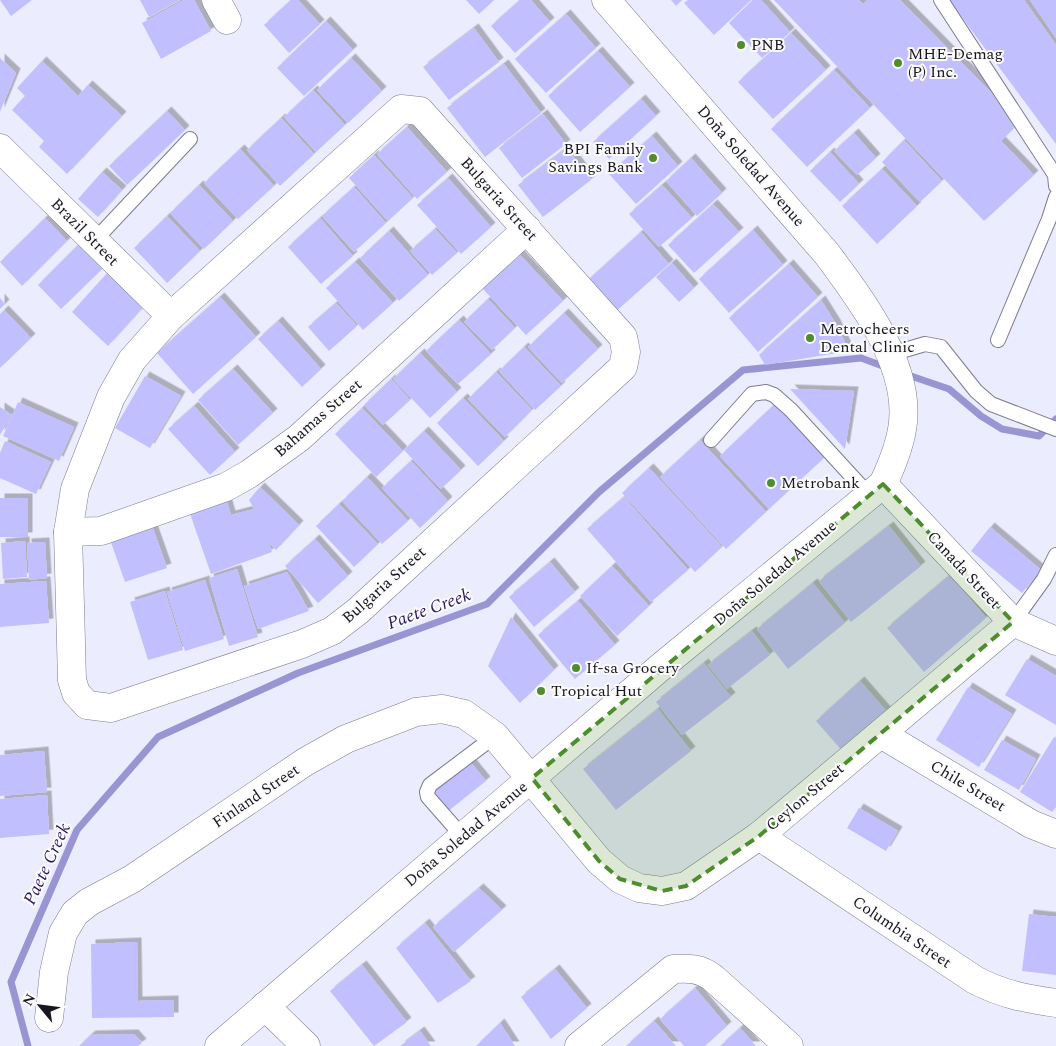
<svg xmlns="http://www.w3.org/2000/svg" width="1056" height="1046" viewBox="0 0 1056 1046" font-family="Spectral,serif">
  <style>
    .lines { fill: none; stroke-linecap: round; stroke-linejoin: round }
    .stream { stroke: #9995d3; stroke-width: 7 }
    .building { fill: #c2bfff; filter: url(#shadow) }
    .service-casing { stroke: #7c7c91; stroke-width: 16 }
    .minor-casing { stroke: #7c7c91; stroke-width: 29 }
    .secondary-casing { stroke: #7c7c91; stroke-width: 29 }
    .service { stroke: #fff; stroke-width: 14 }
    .minor { stroke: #fff; stroke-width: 28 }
    .secondary { stroke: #fff; stroke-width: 28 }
    .marked { fill: #4e8d2d; fill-opacity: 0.2; stroke: #4e8d2d; stroke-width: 4; stroke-dasharray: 10 6; stroke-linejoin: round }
    .poi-dot { fill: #4e8d2d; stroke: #fbfbfb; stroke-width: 2 }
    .labels { text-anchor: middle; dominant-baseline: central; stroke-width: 4; stroke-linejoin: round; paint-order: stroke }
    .poi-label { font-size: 16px; fill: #17161e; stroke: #fbfbfb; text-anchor: start }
    .street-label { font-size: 16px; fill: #17161e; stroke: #fbfbfb }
    .water-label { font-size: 18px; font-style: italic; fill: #291860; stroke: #fbfbfb }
  </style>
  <defs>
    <filter id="shadow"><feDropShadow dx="4.5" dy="-4.5" stdDeviation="0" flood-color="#0004"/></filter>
  </defs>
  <rect width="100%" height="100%" fill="#ececff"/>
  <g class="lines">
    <g class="stream">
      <path d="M905,374L949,389L981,416L1002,429L1039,436L1056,419"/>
      <path d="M28,1046L11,982L77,830L158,737L298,673L487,604L599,492L743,370L861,358L888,368"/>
    </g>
  </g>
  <g class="building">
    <path d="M0,0H32L11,16Z"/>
    <path d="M140,0H180L149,17Z"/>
    <path d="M184,0H194L211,31L161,59L142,23Z"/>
    <path d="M291,0H298L320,24L289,53L264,25Z"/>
    <path d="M466,0H494L479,14Z"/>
    <path d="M520,0H531L550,22L515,53L491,26Z"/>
    <path d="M671,0H682L676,6Z"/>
    <path d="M688,0H751L714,35L684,3Z"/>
    <path d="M753,0H761L790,32L762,58L729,23Z"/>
    <path d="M774,0H859L863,4L868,0H900L1020,122L1001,141L1034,175L984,221Z"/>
    <path d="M949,0H1024L1056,45V144Z"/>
    <path d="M1030,0H1056V38Z"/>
    <path d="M566,14L596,48L546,93L515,59Z"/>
    <path d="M326,21L353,50L304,96L277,68Z"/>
    <path d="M474,28L499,62L449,100L423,67Z"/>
    <path d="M791,33L826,70L773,119L738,82Z"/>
    <path d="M598,51L630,87L580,132L548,96Z"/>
    <path d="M0,58L16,73L0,112Z"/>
    <path d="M351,58L382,91L348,123L317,90Z"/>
    <path d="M42,61L78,96L88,85L122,116L67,174L39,147L44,141L12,110L25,96L17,88Z"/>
    <path d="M504,64L541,113L485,157L447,108Z"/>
    <path d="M834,70L870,108L807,167L771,129Z"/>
    <path d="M313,90L345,125L316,152L284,117Z"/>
    <path d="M641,99L656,116L609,159L593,142Z"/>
    <path d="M167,111L185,130L127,185L109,166Z"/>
    <path d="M543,114L566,144L522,178L499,148Z"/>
    <path d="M281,118L314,154L280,186L247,150Z"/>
    <path d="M407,127L447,172L417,199L377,154Z"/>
    <path d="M854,133L876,158L857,175L834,151Z"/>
    <path d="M652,136L678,166L636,204L609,174Z"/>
    <path d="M904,140L942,181L920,202L882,162Z"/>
    <path d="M567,148L591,180L543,217L518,185Z"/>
    <path d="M240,149L274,186L238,219L204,183Z"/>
    <path d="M830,152L859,184L840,202L810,171Z"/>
    <path d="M374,155L413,198L388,221L349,178Z"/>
    <path d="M691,158L722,193L697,216L666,181Z"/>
    <path d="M882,169L917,206L877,244L842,206Z"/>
    <path d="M102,172L122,190L98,217L78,199Z"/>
    <path d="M448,178L491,227L461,254L417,205Z"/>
    <path d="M199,185L233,221L204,249L170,213Z"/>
    <path d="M662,185L692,218L659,247L629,214Z"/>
    <path d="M354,187L386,223L354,252L322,216Z"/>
    <path d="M713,204L739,232L694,273L668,245Z"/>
    <path d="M167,216L200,251L167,283L134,248Z"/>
    <path d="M45,218L67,241L22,286L0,262Z"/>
    <path d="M320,218L353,256L321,284L288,247Z"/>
    <path d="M435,229L457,253L432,275L410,251Z"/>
    <path d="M753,230L783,265L729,313L699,279Z"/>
    <path d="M389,231L428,275L399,301L360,258Z"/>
    <path d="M641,232L669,264L614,313L586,282Z"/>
    <path d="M79,244L102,269L61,309L38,285Z"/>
    <path d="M520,255L563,301L526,335L483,289Z"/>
    <path d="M355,262L393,303L363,330L326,288Z"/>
    <path d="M672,263L694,288L679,302L656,277Z"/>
    <path d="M789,264L818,297L758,352L729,318Z"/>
    <path d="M109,271L145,305L108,346L72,312Z"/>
    <path d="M220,297L256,337L193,394L157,353Z"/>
    <path d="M0,298L5,304L0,309Z"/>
    <path d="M488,299L515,328L492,350L464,322Z"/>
    <path d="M821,300L836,324L849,351L765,365L759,355Z"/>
    <path d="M336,303L357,326L329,351L308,327Z"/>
    <path d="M4,310L31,338L0,368V314Z"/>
    <path d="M564,313L598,349L562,383L528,347Z"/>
    <path d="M459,320L491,354L458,384L426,351Z"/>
    <path d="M278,321L321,369L302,387L258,339Z"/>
    <path d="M524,347L561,386L535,410L499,371Z"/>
    <path d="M420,353L457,392L430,418L393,379Z"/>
    <path d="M233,369L273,413L238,445L198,400Z"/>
    <path d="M496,372L532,410L505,437L468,399Z"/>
    <path d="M145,376L181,396L150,448L115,428Z"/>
    <path d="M391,379L410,400L383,425L364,405Z"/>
    <path d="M790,389L854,391L845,449Z"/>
    <path d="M463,398L504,441L478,466L437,423Z"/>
    <path d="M18,402L74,427L59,461L3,436Z"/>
    <path d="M777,402L826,456L769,509L720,456Z"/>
    <path d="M194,406L235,452L210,475L168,429Z"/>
    <path d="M0,407L12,415L0,435Z"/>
    <path d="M362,408L403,451L376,477L335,434Z"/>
    <path d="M424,431L461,470L441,489L404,450Z"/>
    <path d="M700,440L766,512L726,549L660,477Z"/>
    <path d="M5,441L51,462L36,494L0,478V453Z"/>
    <path d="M411,461L448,501L420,528L382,488Z"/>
    <path d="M649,468L722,547L695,572L622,493Z"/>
    <path d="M367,477L408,521L382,544L342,501Z"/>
    <path d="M260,487L299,525L276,550L269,543L272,552L211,574L189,511L226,498L231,515L254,509L249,500Z"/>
    <path d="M624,497L688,570L651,602L587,529Z"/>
    <rect x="0" y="498" width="28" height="39"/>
    <path d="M339,504L378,544L354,567L316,526Z"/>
    <path d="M151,523L167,568L125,582L109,537Z"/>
    <path d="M889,526L921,566L851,622L819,581Z"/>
    <path d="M990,527L1041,570L1022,593L971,551Z"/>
    <path d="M315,539L348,576L318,603L285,566Z"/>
    <path d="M25,541L27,577L3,579L1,543Z"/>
    <path d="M45,542L47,578L29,580L27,543Z"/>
    <path d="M550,562L575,592L534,627L509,597Z"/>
    <path d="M612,566L649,606L617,636L580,596Z"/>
    <path d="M237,569L258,637L229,646L209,578Z"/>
    <path d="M287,572L309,611L258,629L244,586Z"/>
    <path d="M950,575L986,618L924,672L887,628Z"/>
    <path d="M205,580L224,639L185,651L167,592Z"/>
    <path d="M46,581L49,623L0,627V584Z"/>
    <path d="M813,583L845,623L788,669L757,629Z"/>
    <path d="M165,591L183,650L148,660L130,602Z"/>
    <path d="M578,601L615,645L575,679L538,635Z"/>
    <path d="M511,617L554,670L520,703L488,666Z"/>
    <path d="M752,631L770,655L727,689L708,665Z"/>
    <path d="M1027,659L1056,676V725L1005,695Z"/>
    <path d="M704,663L731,697L682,735L656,702Z"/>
    <path d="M860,681L888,713L844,753L816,721Z"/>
    <path d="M968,687L1012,714L979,767L936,740Z"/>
    <path d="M658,709L691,751L616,810L583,769Z"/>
    <path d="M1054,737L1056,738V807L1052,812L1020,792Z"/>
    <path d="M1002,740L1036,759L1019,790L984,770Z"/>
    <path d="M44,751L47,792L0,796V755Z"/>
    <path d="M468,759L486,781L447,812L429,791Z"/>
    <path d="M47,795L49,834L0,838V799Z"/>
    <path d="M859,808L898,831L886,851L847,828Z"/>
    <path d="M479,888L502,910L454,952L433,927Z"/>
    <path d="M1029,914L1056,917V975L1022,971Z"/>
    <path d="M425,923L471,981L438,1003L396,948Z"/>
    <path d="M137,942L138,1001L174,1000V1017L92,1018L91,944Z"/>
    <path d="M362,965L407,1022L374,1046L330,991Z"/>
    <path d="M555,969L587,1008L551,1039L521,997Z"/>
    <path d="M695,988L727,1026L705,1046H684L660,1019Z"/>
    <path d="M654,1021L676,1046H626Z"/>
    <path d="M500,1023L515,1046H476Z"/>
    <path d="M740,1028L756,1046H720Z"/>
    <path d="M420,1031L431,1046H400Z"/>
    <path d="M134,1034L142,1043L138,1046H79L91,1035Z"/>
  </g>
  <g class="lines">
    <defs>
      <g id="service">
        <path d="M941,0L1055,175L1056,186"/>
        <path d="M95,240L190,139"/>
        <path d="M998,340L1049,219L1056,197"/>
        <path d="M891,354L925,344L941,347L976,391L991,404L1056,429"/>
        <path d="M711,440L752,394L766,392L774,395L791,410L869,495"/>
        <path d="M1013,622L1044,579L1056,555"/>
        <path d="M463,837L428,797L427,792L430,785L495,736"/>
      </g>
      <g id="minor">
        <path d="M216,0L227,20"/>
        <path d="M401,109L420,111L623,337L626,352L623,367L358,611L332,631L302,644L111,708L87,705L76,693L72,680L68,532L75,489L111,397L132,360L171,316Z"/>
        <path d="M0,148L171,316"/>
        <path d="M883,484L1013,622L1056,641"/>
        <path d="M68,532L101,531L226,487L249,474L299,438L527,229"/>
        <path d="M881,734L1031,824L1056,834"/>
        <path d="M759,836L975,980C1002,994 1026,999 1056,1003"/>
        <path d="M265,1006L306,1046"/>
        <path d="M49,1018L54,972L63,933L75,913L89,902L132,879L305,762L346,739L416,712L442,709L464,714L495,736L599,861L620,879L639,888L662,891L686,886L759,836L1013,622"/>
        <path d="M579,1046L673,969C689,968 700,968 713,978L789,1046"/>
      </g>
      <path id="secondary" d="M219,1046L663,665L883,484C892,465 901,444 903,422C909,362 861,300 827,254L606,0"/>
    </defs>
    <use href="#service" class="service-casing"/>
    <use href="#minor" class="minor-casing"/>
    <use href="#secondary" class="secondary-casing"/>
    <use href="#service" class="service"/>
    <use href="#minor" class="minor"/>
    <use href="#secondary" class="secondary"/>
  </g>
  <path class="marked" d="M883,484L1013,622L759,836L686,886L662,891L620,879L599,861L532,778Z"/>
  <g class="poi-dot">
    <circle cx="741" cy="45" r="5"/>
    <circle cx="898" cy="63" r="5"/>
    <circle cx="653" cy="158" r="5"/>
    <circle cx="810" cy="338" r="5"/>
    <circle cx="771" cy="483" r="5"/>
    <circle cx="576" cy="668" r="5"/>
    <circle cx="541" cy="691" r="5"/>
  </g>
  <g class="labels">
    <g class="poi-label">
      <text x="751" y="45">PNB</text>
      <text x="908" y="54">MHE-Demag<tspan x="908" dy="18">(P) Inc.</tspan></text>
      <text x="643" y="149" text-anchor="end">BPI Family<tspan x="643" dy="18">Savings Bank</tspan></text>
      <text x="820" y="329">Metrocheers<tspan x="820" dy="18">Dental Clinic</tspan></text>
      <text x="781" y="483">Metrobank</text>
      <text x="586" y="668">If-sa Grocery</text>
      <text x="551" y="691">Tropical Hut</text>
    </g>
    <g class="street-label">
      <text transform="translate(751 166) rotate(49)">Doña Soledad Avenue</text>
      <text transform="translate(499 199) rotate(48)">Bulgaria Street</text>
      <text transform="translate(85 232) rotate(45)">Brazil Street</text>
      <text transform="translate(318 418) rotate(-41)">Bahamas Street</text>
      <text transform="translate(964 570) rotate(47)">Canada Street</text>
      <text transform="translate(775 573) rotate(-40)">Doña Soledad Avenue</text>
      <text transform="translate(384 585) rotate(-42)">Bulgaria Street</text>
      <text transform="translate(968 786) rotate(31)">Chile Street</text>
      <text transform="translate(256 796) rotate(-34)">Finland Street</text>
      <text transform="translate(805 797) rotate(-40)">Ceylon Street</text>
      <text transform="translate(466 834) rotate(-40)">Doña Soledad Avenue</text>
      <text transform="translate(902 932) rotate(34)">Columbia Street</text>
    </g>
    <g class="water-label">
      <text transform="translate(429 609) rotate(-20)">Paete Creek</text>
      <text transform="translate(47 864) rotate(-65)">Paete Creek</text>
    </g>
  </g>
  <g transform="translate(40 1006) rotate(299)" stroke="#fbfbfb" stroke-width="4" paint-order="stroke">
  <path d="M0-4L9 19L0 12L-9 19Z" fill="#17161e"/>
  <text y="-8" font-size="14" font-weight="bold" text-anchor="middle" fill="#17161e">N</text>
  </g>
</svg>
